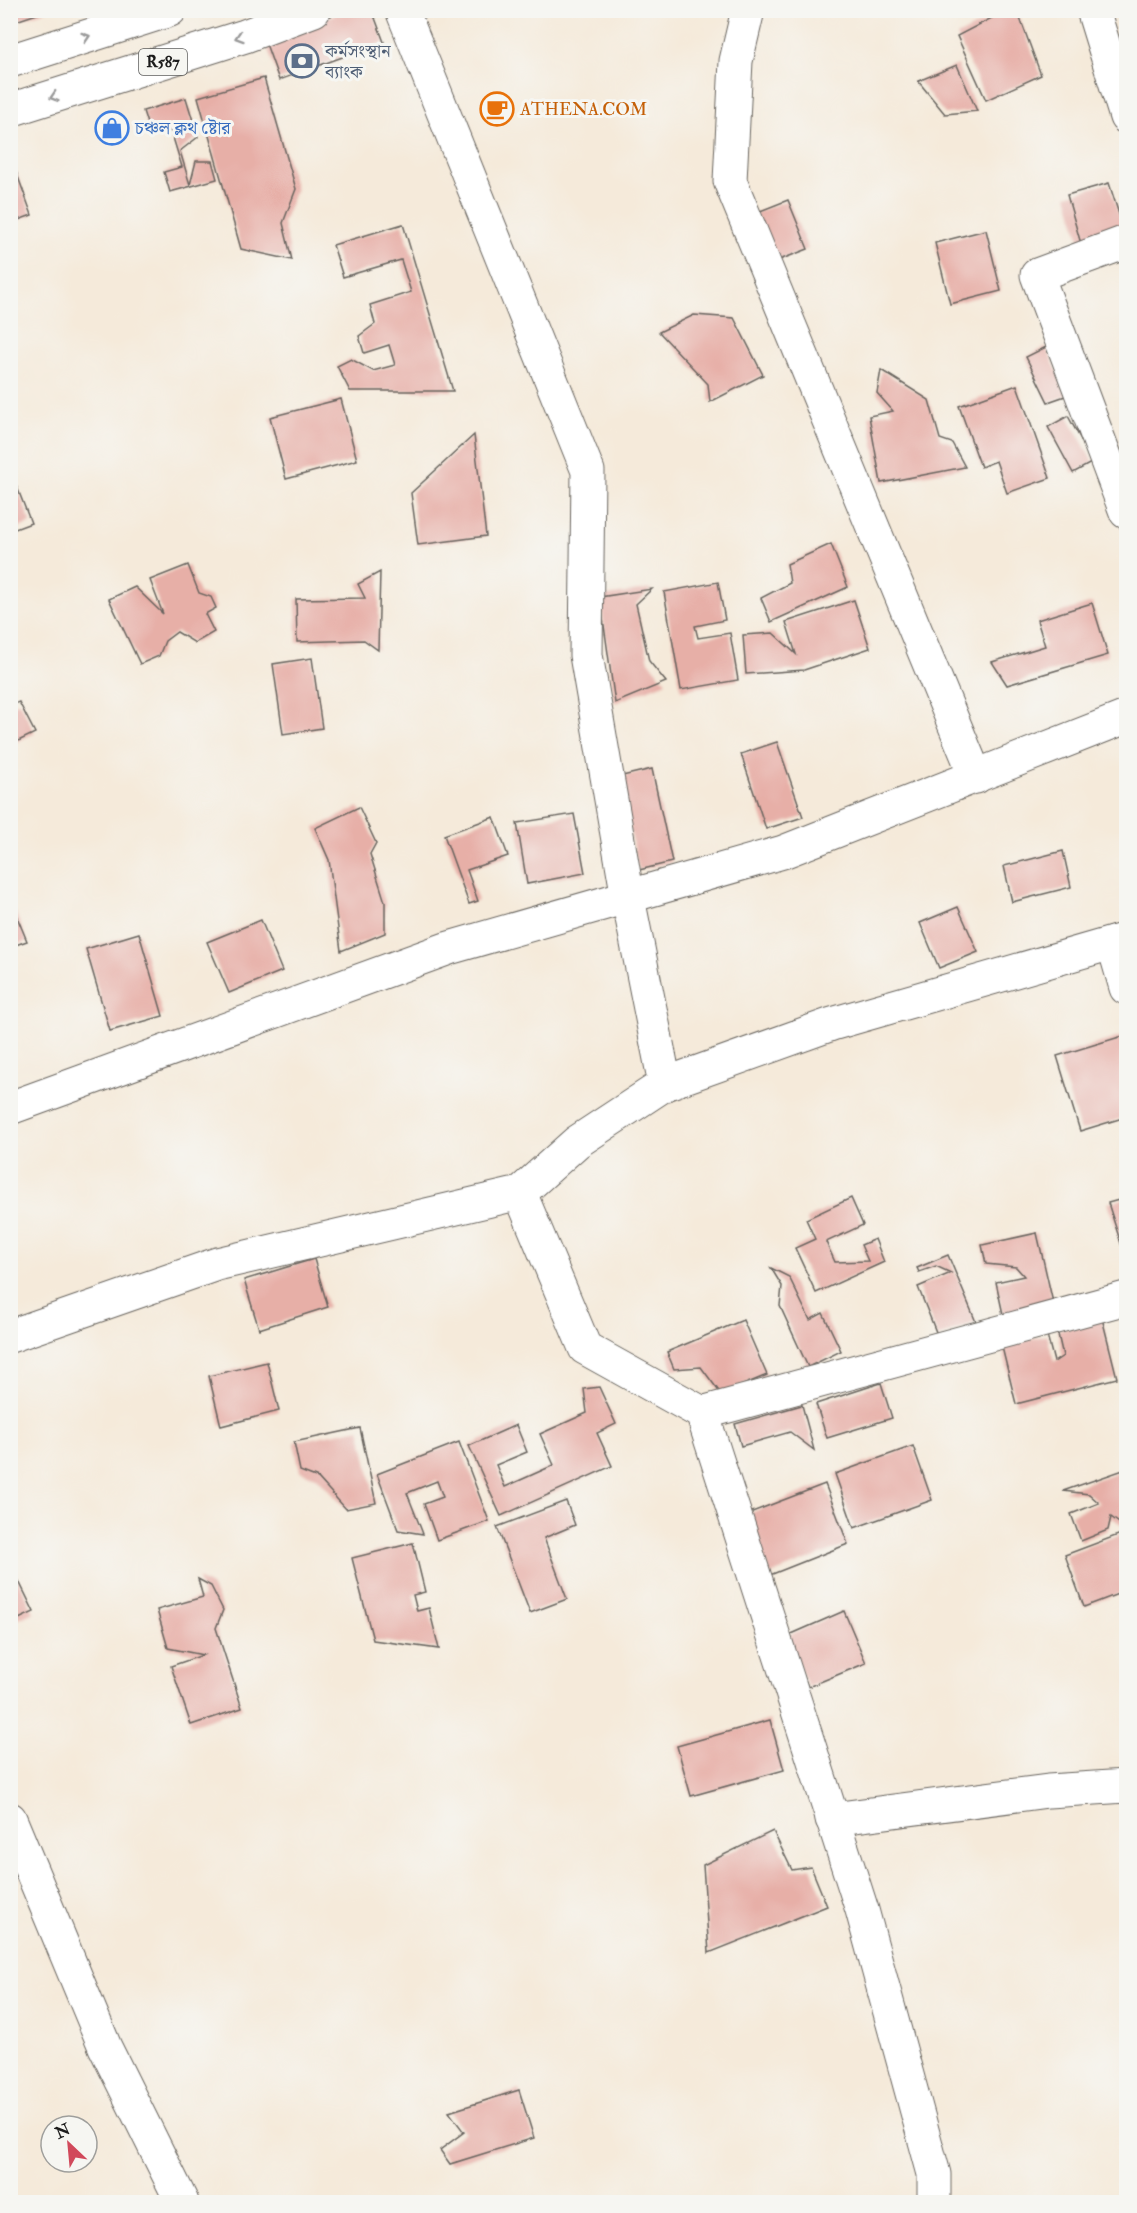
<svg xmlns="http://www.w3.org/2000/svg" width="1137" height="2213" viewBox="0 0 1137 2213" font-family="'IM FELL Double Pica','Noto Serif Bengali',serif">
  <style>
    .building { fill: #e7afa7 }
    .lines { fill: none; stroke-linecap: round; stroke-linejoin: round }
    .minor-casing { stroke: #68645e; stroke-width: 35 }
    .primary-casing { stroke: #68645e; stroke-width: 35 }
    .minor { stroke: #fff; stroke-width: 33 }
    .primary { stroke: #fff; stroke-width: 33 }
    .oneway { stroke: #999 }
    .labels { text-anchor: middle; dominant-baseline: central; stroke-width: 6; stroke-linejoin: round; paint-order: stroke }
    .shield { fill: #f6f6f2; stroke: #5d5d5c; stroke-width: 1.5 }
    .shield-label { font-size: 16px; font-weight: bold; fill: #1c1c1c }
    .service-label { font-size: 18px; fill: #4e5e75; stroke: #f6f6f2; text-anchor: start }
    .food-label { font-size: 18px; fill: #c56008; stroke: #f6f6f2; text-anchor: start }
    .shop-label { font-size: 18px; fill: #366cbe; stroke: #f6f6f2; text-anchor: start }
  </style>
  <rect width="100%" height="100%" fill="#f6f6f2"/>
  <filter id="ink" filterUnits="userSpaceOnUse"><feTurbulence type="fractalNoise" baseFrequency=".0167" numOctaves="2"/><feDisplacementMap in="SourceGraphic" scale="12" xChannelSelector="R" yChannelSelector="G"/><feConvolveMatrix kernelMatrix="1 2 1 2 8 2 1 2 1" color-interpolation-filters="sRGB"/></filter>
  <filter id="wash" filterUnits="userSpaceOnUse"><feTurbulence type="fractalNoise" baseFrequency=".008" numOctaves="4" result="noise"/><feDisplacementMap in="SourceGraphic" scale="24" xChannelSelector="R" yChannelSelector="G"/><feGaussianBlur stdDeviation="1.35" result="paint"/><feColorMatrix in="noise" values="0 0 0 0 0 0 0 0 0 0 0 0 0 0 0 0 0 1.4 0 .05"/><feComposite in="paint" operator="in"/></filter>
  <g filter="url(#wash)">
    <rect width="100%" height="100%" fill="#f5eada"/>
    <g id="blocks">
      <g class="building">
        <path d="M10,10H46V11L10,23Z"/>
        <path d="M346,10H372L384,42L279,80L265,41Z"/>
        <path d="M1007,10H1017L1041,75L986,100L957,36Z"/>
        <path d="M957,65L977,111L945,114L918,81Z"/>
        <path d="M264,78L296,189L283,223L292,260L241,249L198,97Z"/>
        <path d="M186,98L198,137L180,151L190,185L196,161H212L217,179L170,192L164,172L182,167L171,131L151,136L143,111Z"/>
        <path d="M10,155L32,215L10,223Z"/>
        <path d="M1109,183L1124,230L1081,244L1067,195Z"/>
        <path d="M788,200L808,249L774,262L755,213Z"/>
        <path d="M403,224L453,391H350L337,366L351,359L373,371L395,365L389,345L364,353L359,336L375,324L370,305L411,292L401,260L343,277L333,245Z"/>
        <path d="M986,230L1001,291L950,304L935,243Z"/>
        <path d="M694,315L734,318L763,375L710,402L708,384L659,332Z"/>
        <path d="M1046,347L1068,395L1048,402L1026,357Z"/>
        <path d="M881,370L929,400L940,439L952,443L965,467L881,483L869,416L893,411L877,393Z"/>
        <path d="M1017,385L1050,478L1007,493L996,461L981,467L959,406Z"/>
        <path d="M341,399L357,460L286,479L270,417Z"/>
        <path d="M1068,416L1093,462L1073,473L1048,427Z"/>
        <path d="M474,435L486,536L418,545L411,493Z"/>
        <path d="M10,469L31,523L10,531Z"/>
        <path d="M831,544L848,587L771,622L761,598L790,583L787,564Z"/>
        <path d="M188,565L199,593L211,597L216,608L205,614L214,632L195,643L177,632L165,641L159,656L140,664L109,599L135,587L163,614L150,580Z"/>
        <path d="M380,572L378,650L364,640L297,642L296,599L365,598L358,584Z"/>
        <path d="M718,582L725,620L695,626L698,638L730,633L738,680L681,690L664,592Z"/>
        <path d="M652,589L636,604L649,661L666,682L615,703L600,597Z"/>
        <path d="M854,600L870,648L804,670L746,674L743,635L773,633L796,654L786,622Z"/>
        <path d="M1092,603L1108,655L1007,685L992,662L1045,646L1037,620Z"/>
        <path d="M312,658L322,728L283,734L273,664Z"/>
        <path d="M19,702L35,733L10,745V706Z"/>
        <path d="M777,742L803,817L766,829L741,754Z"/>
        <path d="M652,769L672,862L639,870L618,777Z"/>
        <path d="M359,807L376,843L370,854L385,902V933L341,951L329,860L315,828Z"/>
        <path d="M574,814L585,873L527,884L517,823Z"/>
        <path d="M494,817L508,856L467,870L478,901L469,904L444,835Z"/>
        <path d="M1063,851L1071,887L1012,902L1004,866Z"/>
        <path d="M10,900L27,941L10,947Z"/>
        <path d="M958,907L978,952L939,968L920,923Z"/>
        <path d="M261,920L282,971L229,993L207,942Z"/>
        <path d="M139,933L163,1016L110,1031L86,949Z"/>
        <path d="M1126,1035V1117L1080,1131L1057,1056Z"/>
        <path d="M851,1198L863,1225L826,1242L835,1262L868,1261L861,1245L875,1239L884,1262L816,1293L795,1248L815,1239L806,1219Z"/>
        <path d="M1126,1198V1259L1108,1203Z"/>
        <path d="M1037,1233L1054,1307L1004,1319L996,1282L1024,1276L1016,1267L986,1264L982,1245Z"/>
        <path d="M948,1255L976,1322L938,1337L918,1287L951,1273L936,1266L919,1272L917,1268Z"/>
        <path d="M314,1259L328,1307L259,1329L244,1280Z"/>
        <path d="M771,1268L789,1277L810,1320L823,1313L841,1351L808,1367L780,1306L782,1286Z"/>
        <path d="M1102,1318L1117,1378L1016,1404L1002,1347L1047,1335L1054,1362L1063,1356L1057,1330Z"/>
        <path d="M743,1320L767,1375L721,1394L701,1367L674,1369L667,1352Z"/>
        <path d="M267,1362L279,1411L221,1426L209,1376Z"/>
        <path d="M881,1383L892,1418L827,1438L816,1404Z"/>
        <path d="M599,1387L616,1424L597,1433L612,1466L501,1516L469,1446L516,1425L527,1452L496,1465L505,1487L554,1465L540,1434L587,1413L584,1389Z"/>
        <path d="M802,1405L814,1450L790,1432L741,1446L735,1424Z"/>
        <path d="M360,1428L376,1503L346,1509L318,1478L300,1471L294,1442Z"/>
        <path d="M459,1442L489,1521L437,1540L424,1504L443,1497L437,1481L407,1493L423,1534L398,1530L377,1474Z"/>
        <path d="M913,1446L932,1500L854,1528L835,1474Z"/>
        <path d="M1126,1469V1528L1111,1517L1108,1530L1081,1541L1071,1514L1099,1503L1089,1494L1063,1491Z"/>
        <path d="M825,1484L848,1544L770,1575L747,1514Z"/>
        <path d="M566,1501L575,1525L544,1538L567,1599L530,1613L497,1527Z"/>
        <path d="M1126,1532V1594L1123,1592L1084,1607L1065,1555Z"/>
        <path d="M413,1543L425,1592L413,1595L417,1611L429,1608L439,1649L373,1640L352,1558Z"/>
        <path d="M10,1563L34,1612L10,1623Z"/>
        <path d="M198,1579L211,1586L223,1610L216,1628L242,1708L191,1725L171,1666L203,1655L168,1648L157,1610L203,1597Z"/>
        <path d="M844,1611L866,1663L808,1687L787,1636Z"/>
        <path d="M770,1720L784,1770L691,1796L677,1746Z"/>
        <path d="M773,1831L792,1870L811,1867L827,1906L709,1953L703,1865Z"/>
        <path d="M519,2090L534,2138L450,2164L440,2150L464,2132L449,2112Z"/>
      </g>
    </g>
  </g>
  <g filter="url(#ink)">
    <use href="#blocks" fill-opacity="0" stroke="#68645e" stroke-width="1.5"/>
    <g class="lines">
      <defs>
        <g id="minor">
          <path d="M402,10L588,471L586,655L628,898L665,1084"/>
          <path d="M748,10L736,61L730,181L976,777"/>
          <path d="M1093,10L1126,117"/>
          <path d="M1126,242L1037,275L1126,512"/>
          <path d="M1113,943L1126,988"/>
          <path d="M10,1108L449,948L783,852L1126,717"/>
          <path d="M520,1193L585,1348L702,1413L862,1910L934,2174V2202"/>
          <path d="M10,1336L217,1264L520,1193L577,1142L665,1084L832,1024L1126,939"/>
          <path d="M702,1413L1126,1298"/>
          <path d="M10,1819L105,2047L182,2202"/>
          <path d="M832,1819L1048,1791L1126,1786"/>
        </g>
        <g id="primary">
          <path d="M10,61L170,10"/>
          <path d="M10,110L245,36L314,10"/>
        </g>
      </defs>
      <use href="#minor" class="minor-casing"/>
      <use href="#primary" class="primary-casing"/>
      <use href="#minor" class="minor"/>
      <use href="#primary" class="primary"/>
    </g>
    <defs><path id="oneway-chevron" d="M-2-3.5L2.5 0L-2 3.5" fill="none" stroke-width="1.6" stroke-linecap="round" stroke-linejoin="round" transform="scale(1.5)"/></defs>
    <g class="oneway">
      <use href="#oneway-chevron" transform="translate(86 37) rotate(-18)"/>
      <use href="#oneway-chevron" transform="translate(239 37) rotate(162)"/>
      <use href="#oneway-chevron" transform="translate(54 97) rotate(162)"/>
    </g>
  </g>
  <defs>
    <symbol id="bank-ring" viewBox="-11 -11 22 22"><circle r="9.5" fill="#f6f6f2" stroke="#5c6f8a" stroke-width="1.5"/><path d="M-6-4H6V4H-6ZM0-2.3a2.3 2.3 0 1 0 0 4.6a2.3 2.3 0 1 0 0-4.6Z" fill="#5c6f8a"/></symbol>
    <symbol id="cafe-ring" viewBox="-11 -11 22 22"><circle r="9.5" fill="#f6f6f2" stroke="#e8710a" stroke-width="1.5"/><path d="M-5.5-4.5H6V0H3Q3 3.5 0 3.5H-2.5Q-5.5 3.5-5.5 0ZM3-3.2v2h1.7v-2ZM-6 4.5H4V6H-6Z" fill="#e8710a"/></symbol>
    <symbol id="shop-ring" viewBox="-11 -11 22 22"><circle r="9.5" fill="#f6f6f2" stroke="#3f7fe0" stroke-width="1.5"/><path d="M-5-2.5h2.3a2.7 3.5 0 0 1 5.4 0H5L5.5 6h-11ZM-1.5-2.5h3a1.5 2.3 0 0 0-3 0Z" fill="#3f7fe0"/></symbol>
  </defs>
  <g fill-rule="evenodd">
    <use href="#bank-ring" x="283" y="42" width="38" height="38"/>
    <use href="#cafe-ring" x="478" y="90" width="38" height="38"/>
    <use href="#shop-ring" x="93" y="109" width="38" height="38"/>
  </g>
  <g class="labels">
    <rect class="shield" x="139" y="49" width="48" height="26" rx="4.5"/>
    <g class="shield-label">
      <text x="163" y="62">R587</text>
    </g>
    <g class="service-label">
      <text x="325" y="51">কর্মসংস্থান<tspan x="325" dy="21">ব্যাংক</tspan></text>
    </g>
    <g class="food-label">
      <text x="520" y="109">ATHENA.COM</text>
    </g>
    <g class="shop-label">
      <text x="135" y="128">চঞ্চল ক্লথ ষ্টোর</text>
    </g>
  </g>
  <rect width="1137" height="2213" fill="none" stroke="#f6f6f2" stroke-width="36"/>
  <g transform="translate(69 2144) rotate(334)"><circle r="28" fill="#f6f6f2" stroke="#9f9f9c" stroke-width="1.5"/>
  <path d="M0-4.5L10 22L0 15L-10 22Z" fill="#d1495b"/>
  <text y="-9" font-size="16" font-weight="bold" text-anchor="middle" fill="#1c1c1c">N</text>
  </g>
</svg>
